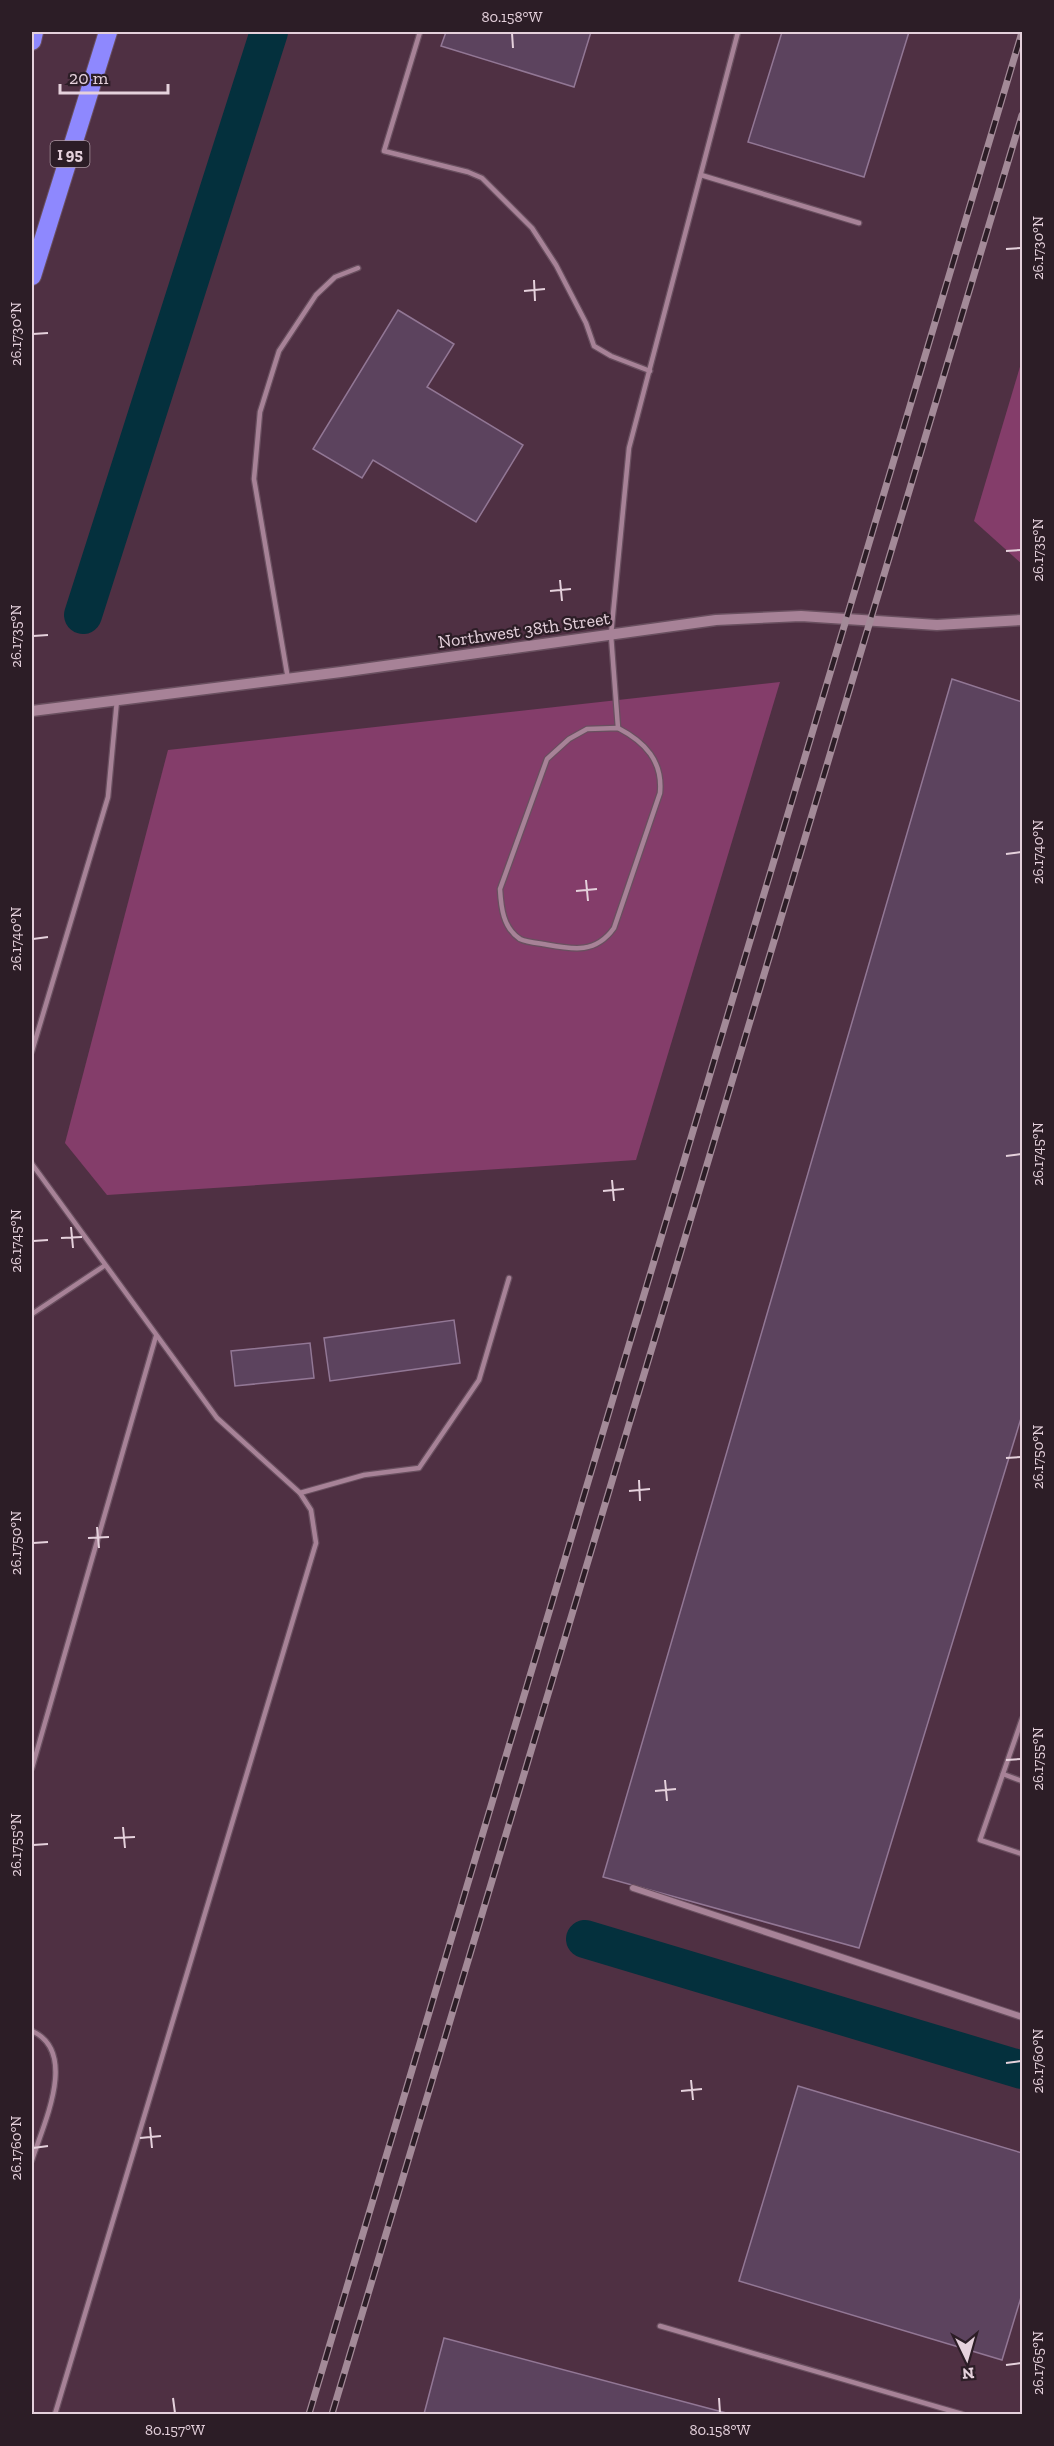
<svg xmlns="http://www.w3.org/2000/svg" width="1054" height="2446" viewBox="0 0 1054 2446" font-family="'Zilla Slab',serif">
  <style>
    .green { fill: #843d6a }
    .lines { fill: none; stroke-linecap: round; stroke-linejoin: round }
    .canal { stroke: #04303d; stroke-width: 38 }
    .building { fill: #5c435e; stroke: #927795; stroke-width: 1.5 }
    .service-casing { stroke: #694f5f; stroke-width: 7 }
    .minor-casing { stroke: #694f5f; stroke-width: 8 }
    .tertiary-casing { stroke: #694f5f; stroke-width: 13 }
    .motorway-casing { stroke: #694f5f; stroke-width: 20 }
    .service { stroke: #a78297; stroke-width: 4.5 }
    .minor { stroke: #a78297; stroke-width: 6 }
    .tertiary { stroke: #a78297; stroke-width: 10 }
    .motorway { stroke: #8e88fe; stroke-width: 18 }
    .rail-casing { stroke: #a38a98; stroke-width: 7 }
    .rail { stroke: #2c1d26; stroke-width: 4.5; stroke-dasharray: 14; stroke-linecap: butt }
    .ticks { fill: none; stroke: #e5d1dc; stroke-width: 2 }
    .labels { text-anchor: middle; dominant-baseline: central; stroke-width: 4.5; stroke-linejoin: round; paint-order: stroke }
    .shield { fill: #2c1d26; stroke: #ae9ba5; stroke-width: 1.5 }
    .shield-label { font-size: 16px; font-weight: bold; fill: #e5d1dc }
    .street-label { font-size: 18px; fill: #e5d1dc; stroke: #2c1d26 }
    .neatline { fill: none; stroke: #e5d1dc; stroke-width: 2 }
    .ticks-label { font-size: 15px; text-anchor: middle; fill: #e5d1dc }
  </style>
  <rect width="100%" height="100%" fill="#4f3043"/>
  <g class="green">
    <path d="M1022,360V564L974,521Z"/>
    <path d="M780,682L636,1160L107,1195L65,1143L168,750Z"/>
  </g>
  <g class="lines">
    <g class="canal">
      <path d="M83,615L269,32"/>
      <path d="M585,1939L1022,2070"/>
    </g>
  </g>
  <g class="building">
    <path d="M446,32H591L574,87L441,46Z"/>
    <path d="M782,32H909L864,177L748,142Z"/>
    <path d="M398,310L454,344L427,387L523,445L476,522L373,460L362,478L313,449Z"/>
    <path d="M952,679L1022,702V1415L859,1948L603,1877Z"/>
    <path d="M454,1320L460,1363L330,1381L324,1338Z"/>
    <path d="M310,1343L314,1378L235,1386L231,1351Z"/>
    <path d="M798,2086L1022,2153V2294L1002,2360L739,2281Z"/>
    <path d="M444,2338L730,2414H424Z"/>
  </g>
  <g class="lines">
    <defs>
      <g id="service">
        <path d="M420,32L384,151L468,172L482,178L532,228L556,265L586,323L594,346L611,356L650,371"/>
        <path d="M701,175L859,223"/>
        <path d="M288,679L254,479L260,412L279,351L316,295L335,277L358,268"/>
        <path d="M618,728L611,635L629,448L738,32"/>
        <path d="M618,728C645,742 663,761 660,793L614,928C595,955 571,949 543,944C536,943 526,942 520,939C503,928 501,907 500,889L547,759L569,739L587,729Z"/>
        <path d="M32,1051L108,797L117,700"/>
        <path d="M32,1164L217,1418L300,1493L311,1510L316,1543L55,2414"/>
        <path d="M32,1314L104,1266"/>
        <path d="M300,1493L364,1475L419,1468L479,1380L509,1278"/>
        <path d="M1022,1719L980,1840L1022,1854"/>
        <path d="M32,1768L156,1336"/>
        <path d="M1003,1774L1022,1781"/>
        <path d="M32,2031C79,2052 43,2125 32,2160"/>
        <path d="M660,2326L962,2414"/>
      </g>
      <path id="minor" d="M633,1888L1022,2017"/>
      <path id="tertiary" d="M32,711L341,672L716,620L801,616L937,625L1022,620"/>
      <g id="motorway">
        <path d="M32,41L34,32"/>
        <path d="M32,276L108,32"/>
      </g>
    </defs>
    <use href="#service" class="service-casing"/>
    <use href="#minor" class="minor-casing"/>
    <use href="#tertiary" class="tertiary-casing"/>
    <use href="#motorway" class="motorway-casing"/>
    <use href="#service" class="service"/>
    <use href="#minor" class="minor"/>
    <use href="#tertiary" class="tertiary"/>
    <use href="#motorway" class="motorway"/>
    <defs>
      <g id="rail">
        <path d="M309,2414L1022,32"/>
        <path d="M332,2414L1022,115"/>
      </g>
    </defs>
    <use href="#rail" class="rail-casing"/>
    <use href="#rail" class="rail"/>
  </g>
  <path class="ticks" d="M512,33L513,48M1006,249L1021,248M534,280L535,301M524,291L545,289M33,334L48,333M1006,551L1021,550M560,580L562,601M550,591L571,589M33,636L48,635M1006,854L1021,852M586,880L588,901M576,891L597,889M33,939L48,937M1006,1156L1021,1154M612,1180L614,1201M603,1191L624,1189M71,1227L73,1248M61,1238L82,1237M33,1241L48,1240M1006,1458L1021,1457M639,1480L640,1501M629,1491L650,1489M97,1527L99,1548M88,1538L109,1537M33,1543L48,1542M1006,1760L1021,1759M665,1780L667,1801M655,1791L676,1789M123,1827L125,1848M114,1838L135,1837M33,1845L48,1844M1006,2063L1021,2061M691,2080L693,2100M681,2091L702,2089M150,2127L152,2148M140,2138L161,2136M33,2148L48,2146M1006,2365L1021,2363M173,2398L175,2413M719,2398L720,2413"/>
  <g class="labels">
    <rect class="shield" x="50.5" y="141" width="39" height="26" rx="4.5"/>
    <g class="shield-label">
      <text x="70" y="154">I 95</text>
    </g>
    <g class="street-label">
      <text transform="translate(524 630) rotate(-8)">Northwest 38th Street</text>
    </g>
  </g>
  <rect width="1054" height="2446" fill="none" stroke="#2c1d26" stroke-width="66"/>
  <g transform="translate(967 2359) rotate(175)" stroke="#2c1d26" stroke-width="4.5" paint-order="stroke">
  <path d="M0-4.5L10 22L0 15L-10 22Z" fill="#e5d1dc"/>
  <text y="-9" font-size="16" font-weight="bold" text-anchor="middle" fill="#e5d1dc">N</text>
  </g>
  <path d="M60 84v9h108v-9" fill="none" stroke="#e5d1dc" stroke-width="3"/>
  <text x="69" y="84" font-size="18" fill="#e5d1dc" stroke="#2c1d26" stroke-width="4.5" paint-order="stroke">20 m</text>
  <rect x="33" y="33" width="988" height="2380" class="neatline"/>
  <g class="ticks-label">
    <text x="512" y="22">80.158°W</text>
    <text transform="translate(1038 248) rotate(-90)" y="5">26.1730°N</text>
    <text transform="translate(16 334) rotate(-90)" y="5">26.1730°N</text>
    <text transform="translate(1038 550) rotate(-90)" y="5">26.1735°N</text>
    <text transform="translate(16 636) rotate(-90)" y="5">26.1735°N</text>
    <text transform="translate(1038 852) rotate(-90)" y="5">26.1740°N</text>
    <text transform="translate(16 939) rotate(-90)" y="5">26.1740°N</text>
    <text transform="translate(1038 1154) rotate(-90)" y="5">26.1745°N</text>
    <text transform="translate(16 1241) rotate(-90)" y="5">26.1745°N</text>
    <text transform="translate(1038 1457) rotate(-90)" y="5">26.1750°N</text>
    <text transform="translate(16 1543) rotate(-90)" y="5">26.1750°N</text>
    <text transform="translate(1038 1759) rotate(-90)" y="5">26.1755°N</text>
    <text transform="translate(16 1845) rotate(-90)" y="5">26.1755°N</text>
    <text transform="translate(1038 2061) rotate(-90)" y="5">26.1760°N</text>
    <text transform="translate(16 2148) rotate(-90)" y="5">26.1760°N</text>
    <text transform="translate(1038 2363) rotate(-90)" y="5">26.1765°N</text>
    <text x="175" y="2435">80.157°W</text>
    <text x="720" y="2435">80.158°W</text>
  </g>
</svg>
